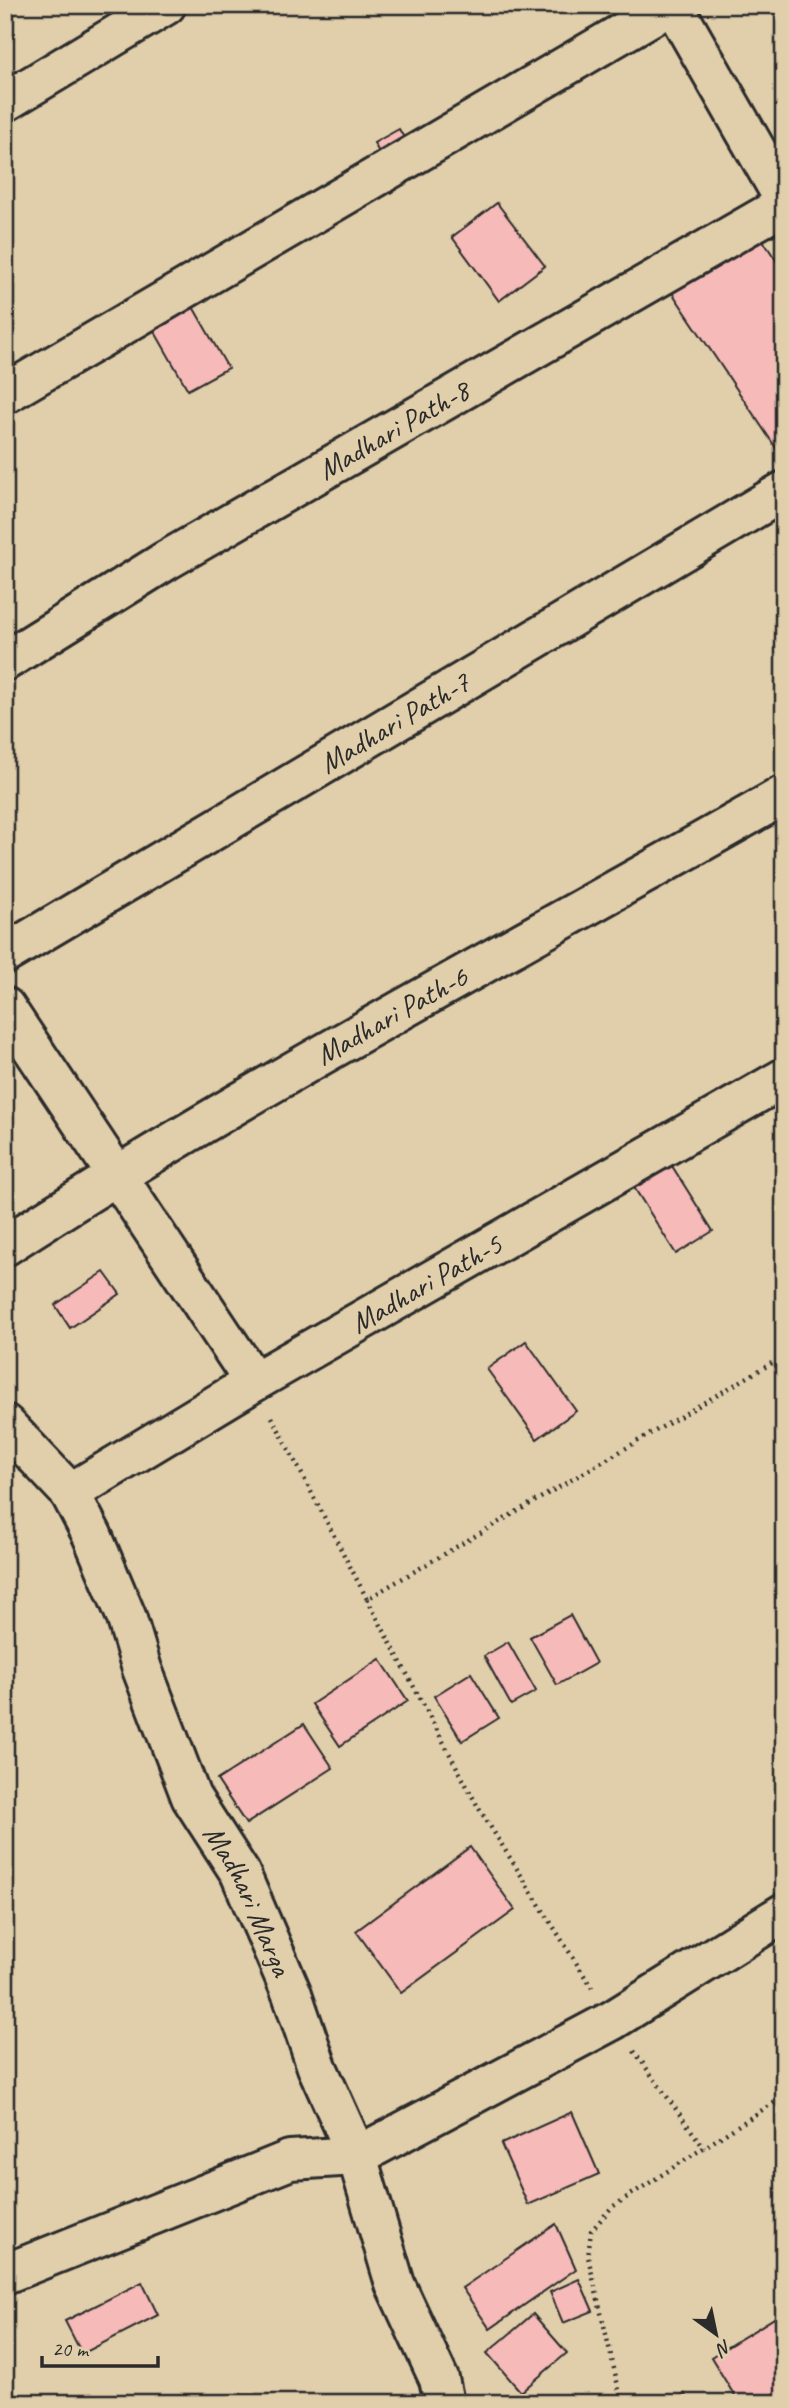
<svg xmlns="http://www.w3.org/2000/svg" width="789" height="2408" viewBox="0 0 789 2408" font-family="Caveat,sans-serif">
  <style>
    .building { fill: #f6bab8; stroke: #2b2b2b; stroke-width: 2 }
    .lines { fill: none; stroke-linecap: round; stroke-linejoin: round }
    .minor-casing { stroke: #2b2b2b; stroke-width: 44 }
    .path { stroke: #2b2b2b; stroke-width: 4.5; stroke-dasharray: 2 5; stroke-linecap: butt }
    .minor { stroke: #e1cfac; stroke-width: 38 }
    .labels { text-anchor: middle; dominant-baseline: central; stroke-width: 7; stroke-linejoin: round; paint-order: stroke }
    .street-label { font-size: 30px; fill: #2b2b2b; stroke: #e1cfac }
  </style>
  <rect width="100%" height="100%" fill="#e1cfac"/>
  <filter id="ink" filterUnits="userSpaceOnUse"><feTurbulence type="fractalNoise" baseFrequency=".0143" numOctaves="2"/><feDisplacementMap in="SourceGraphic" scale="14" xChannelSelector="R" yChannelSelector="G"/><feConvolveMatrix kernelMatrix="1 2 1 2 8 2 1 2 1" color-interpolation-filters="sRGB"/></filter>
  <g filter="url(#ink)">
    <g class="building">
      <path d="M399,129L413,153L387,168L374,143Z"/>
      <path d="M497,203L545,266L499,301L452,237Z"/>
      <path d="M758,233L784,272V460L671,291Z"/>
      <path d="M188,298L228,368L188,390L148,320Z"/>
      <path d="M667,1158L713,1231L676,1254L630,1181Z"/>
      <path d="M104,1272L120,1294L70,1328L55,1305Z"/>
      <path d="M526,1341L576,1411L537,1439L487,1369Z"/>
      <path d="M570,1615L596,1663L557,1685L530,1637Z"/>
      <path d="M508,1642L536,1691L511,1705L484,1656Z"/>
      <path d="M380,1659L408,1701L340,1746L312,1704Z"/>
      <path d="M471,1673L499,1718L462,1741L434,1696Z"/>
      <path d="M304,1724L333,1768L246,1824L217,1780Z"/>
      <path d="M470,1847L515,1910L401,1993L356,1931Z"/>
      <path d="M572,2112L599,2174L528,2205L501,2144Z"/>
      <path d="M556,2224L576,2269L490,2329L462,2288Z"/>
      <path d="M579,2279L593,2311L563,2323L550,2292Z"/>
      <path d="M142,2282L158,2315L82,2354L65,2321Z"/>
      <path d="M533,2314L567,2353L521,2392L487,2353Z"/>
      <path d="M776,2317L784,2330V2399L778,2403H739L711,2357Z"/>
      <path d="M685,2394L688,2403H663Z"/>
    </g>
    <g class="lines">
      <defs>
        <g id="minor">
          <path d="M673,5L784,199"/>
          <path d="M5,102L166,5"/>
          <path d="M5,394L670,5"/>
          <path id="s1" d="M5,661L167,560L784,205"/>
          <path id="s2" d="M5,954L784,491"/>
          <path d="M5,1007L254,1382"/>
          <path id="s3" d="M5,1246C257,1083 524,944 784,795"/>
          <path id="s4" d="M5,1424L70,1493L92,1535L126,1616L142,1669L191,1797L240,1873L292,1994L317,2067L357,2156L395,2284L439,2379L444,2403"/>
          <path id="s5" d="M70,1493L254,1382L784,1078"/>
          <path d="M5,2274L290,2160L357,2156L613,2020L784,1913"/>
        </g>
      </defs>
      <use href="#minor" class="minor-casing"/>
      <g class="path">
        <path d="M272,1417L367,1599L784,1356"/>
        <path d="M367,1599L478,1807L592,1988"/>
        <path d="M634,2051L704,2148"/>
        <path d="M622,2403L588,2257L591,2231L612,2207L784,2096"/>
      </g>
      <use href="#minor" class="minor"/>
    </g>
  </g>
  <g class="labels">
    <g class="street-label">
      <text stroke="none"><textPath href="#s1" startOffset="452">Madhari Path-8</textPath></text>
      <text stroke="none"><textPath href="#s2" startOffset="453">Madhari Path-7</textPath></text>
      <text stroke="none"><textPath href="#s3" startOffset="450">Madhari Path-6</textPath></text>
      <text stroke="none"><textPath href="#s5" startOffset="413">Madhari Path-5</textPath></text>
      <text stroke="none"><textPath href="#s4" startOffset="541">Madhari Marga</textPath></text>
    </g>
  </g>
  <rect width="789" height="2408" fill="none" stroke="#e1cfac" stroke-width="28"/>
  <rect x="14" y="14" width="761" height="2380" fill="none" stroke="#2b2b2b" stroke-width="2.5" filter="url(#ink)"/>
  <g transform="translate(716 2334) rotate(147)" stroke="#e1cfac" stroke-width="5" paint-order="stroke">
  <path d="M0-5L12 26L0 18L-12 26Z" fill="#2b2b2b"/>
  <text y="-10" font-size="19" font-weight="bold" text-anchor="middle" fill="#2b2b2b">N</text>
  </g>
  <path d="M42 2356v10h116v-10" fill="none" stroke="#2b2b2b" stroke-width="3.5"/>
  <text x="52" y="2356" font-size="21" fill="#2b2b2b" stroke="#e1cfac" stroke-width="5" paint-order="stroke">20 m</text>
</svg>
